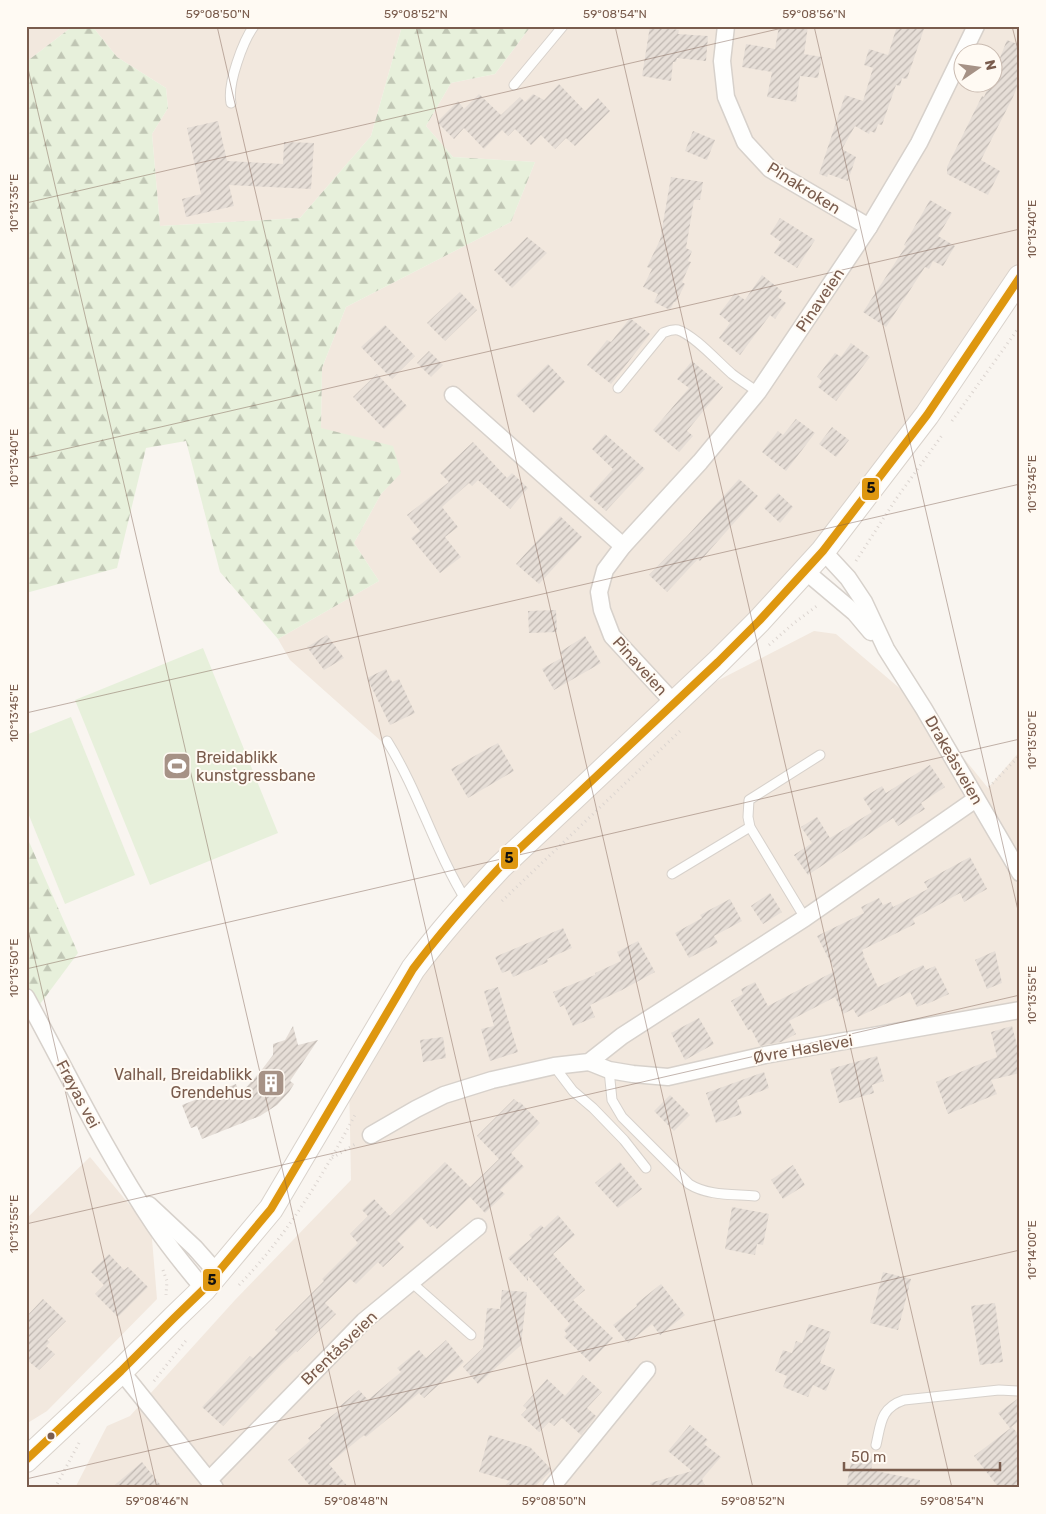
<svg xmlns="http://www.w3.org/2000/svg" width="1046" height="1514" viewBox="0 0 1046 1514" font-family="Rubik,sans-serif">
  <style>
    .residential { fill: #f2e8de; fill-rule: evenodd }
    .green { fill: #e7f0db }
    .forest { fill: url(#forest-firs) }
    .building { fill: url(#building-hatch) }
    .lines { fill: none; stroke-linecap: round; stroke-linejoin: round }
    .lane-casing { stroke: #d7d1cb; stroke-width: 11 }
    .street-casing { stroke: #d7d1cb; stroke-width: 19 }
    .secondary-casing { stroke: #d9d2cb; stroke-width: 26 }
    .path { stroke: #dcd5d0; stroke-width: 3; stroke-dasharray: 1 4; stroke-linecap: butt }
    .lane { stroke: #fefefd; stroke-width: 9 }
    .street { stroke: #fefefd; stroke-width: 16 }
    .secondary { stroke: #fefefd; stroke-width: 24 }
    .bus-1-casing { stroke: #fffaf3; stroke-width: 11 }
    .bus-1 { stroke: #de970f; stroke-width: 8 }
    .ticks { fill: none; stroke: #7a5c4d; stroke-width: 1; stroke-opacity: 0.45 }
    .bus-dot { fill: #7a5c4d; stroke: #fffaf3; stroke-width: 2 }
    .labels { text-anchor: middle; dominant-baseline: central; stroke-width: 4; stroke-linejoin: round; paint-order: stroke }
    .street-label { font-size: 16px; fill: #7a5c4d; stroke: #fffaf3 }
    .poi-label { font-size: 16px; fill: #7a5c4d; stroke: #fffaf3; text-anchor: start }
    .line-badge { stroke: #fffaf3; stroke-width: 2 }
    .pale-badge-label { font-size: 14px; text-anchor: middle; font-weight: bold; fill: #111 }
    .neatline { fill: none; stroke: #7a5c4d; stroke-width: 2 }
    .ticks-label { font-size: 12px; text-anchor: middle; fill: #7a5c4d }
  </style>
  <defs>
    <pattern id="forest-firs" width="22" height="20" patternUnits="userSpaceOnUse" patternTransform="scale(1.25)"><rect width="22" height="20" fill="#e7f0db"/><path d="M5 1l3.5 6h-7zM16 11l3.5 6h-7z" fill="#c0c6b4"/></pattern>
    <pattern id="building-hatch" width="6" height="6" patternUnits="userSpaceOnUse" patternTransform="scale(1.25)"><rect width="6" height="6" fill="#e6ded7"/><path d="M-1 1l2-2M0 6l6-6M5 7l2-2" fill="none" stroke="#bfb7b1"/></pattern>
  </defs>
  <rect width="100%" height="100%" fill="#f9f5f0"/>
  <g class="residential">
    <path d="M26,26H73L26,62Z"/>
    <path d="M92,26H402L371,136L300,218L160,226L152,134L168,108L166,88L117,57Z"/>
    <path d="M531,26H1020V277L874,485L676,702L814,631L836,634L924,709L988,788L1020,751V1488H75L107,1426L130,1416L235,1300L351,1180L349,1078L467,902L399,757L290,660L278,639L379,581L354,543L381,494L400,473L321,428L322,368L346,307L511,222L535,162L453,157L426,126L451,83L495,74ZM964,52H994V82H964Z"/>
    <path d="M90,1157L128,1203L151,1227L157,1299L47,1411L26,1424V1219Z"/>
  </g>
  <g class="green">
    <path d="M203,648L278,833L150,885L75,700Z"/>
    <path d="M71,717L135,875L65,904L26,808V735Z"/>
  </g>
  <g class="forest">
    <path d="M73,26H92L117,57L166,88L168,108L152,134L160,226L300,218L371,136L402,26H531L495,74L451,83L426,126L453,157L535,162L511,222L346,307L322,368L321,428L393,446L401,473L381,494L354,543L379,581L278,639L220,572L186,441L146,448L117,568L26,593V62Z"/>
    <path d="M26,835L78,953L26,1023Z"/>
  </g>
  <g class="building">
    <path d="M650,26L679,30L678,34L708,36L706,61L677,58L676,62H673L671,81L642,76Z"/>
    <path d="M779,26H808L804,54L822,57L818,78L800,76L796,102L767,97L772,72L742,67L746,44L775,49Z"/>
    <path d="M897,26H925L907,79L902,78L900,86L896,85L882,125L878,124L875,133L870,131L869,134L855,126L842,149L856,157L848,181L828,174L827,177L819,174L845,95L863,101L873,68L864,65L869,49L888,55Z"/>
    <path d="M1007,40L1020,45V80L1013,97L981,160L1000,171L988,195L947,174V167L982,96L984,97L990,82H994V73Z"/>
    <path d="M559,84L585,111L598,98L610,111L575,146L566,138L555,149L541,135L531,145L515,129L508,136L502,130L484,149L464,128L454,139L437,122L458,101L464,109L479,94L501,115L520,97L525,102L533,94L544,100Z"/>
    <path d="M218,121L227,161L283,164L284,142L314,143L311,189L229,185L234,206L186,217L182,199L201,194L187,128Z"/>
    <path d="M693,131L715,140L707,160L685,151Z"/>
    <path d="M671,177L703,182L700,200H694L686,248L692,251L688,261L691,262L682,282L685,284L676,302H674L670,310L654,302L658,294L643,287L652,269L647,267L660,240Z"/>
    <path d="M930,200L952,213L938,236L955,246L943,266L933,261L929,269L925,267L886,327L863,312L906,246L904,245Z"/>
    <path d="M780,218L815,240L797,268L774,253L781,242L770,234Z"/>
    <path d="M527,237L547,253L512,288L494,270Z"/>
    <path d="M762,275L782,291L778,297L786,303L775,319L770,315L740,355L719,338L730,323L719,314L735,293L745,300Z"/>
    <path d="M460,292L477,310L445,341L427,323Z"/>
    <path d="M630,318L650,334L611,384L587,365L607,340L611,342Z"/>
    <path d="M385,325L415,356L392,379L361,347Z"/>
    <path d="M851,343L870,357L836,401L818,387L822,381L817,377L835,353L841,357Z"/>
    <path d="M429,351L443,365L431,377L417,363Z"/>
    <path d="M692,361L723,387L687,431L693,436L679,452L653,430L689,388L677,379Z"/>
    <path d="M548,364L565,382L534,413L516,395Z"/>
    <path d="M377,374L407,406L384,429L353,397Z"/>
    <path d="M796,419L815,433L786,471L762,452L778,431L783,435Z"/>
    <path d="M832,427L849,440L836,457L819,444Z"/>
    <path d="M605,434L645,469L606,511L589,496L613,469L592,449Z"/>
    <path d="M473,442L507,478L512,473L528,488L510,509L478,480L472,486L469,483L442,507L458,527L445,537L461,557L440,573L411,538L420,531L407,515L449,482L440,473Z"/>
    <path d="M739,479L758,496L700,561L698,559L667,592L649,575L689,534Z"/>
    <path d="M778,493L793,507L780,523L764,508Z"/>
    <path d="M560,516L582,537L539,584L516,564Z"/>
    <path d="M556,610L557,632L529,633L528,611Z"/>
    <path d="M327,635L344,658L324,670L307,647Z"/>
    <path d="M585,636L601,663L554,690L542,669L563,657L560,652Z"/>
    <path d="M386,669L392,682L399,679L415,713L390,725L367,678Z"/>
    <path d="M498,743L514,771L468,798L451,769Z"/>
    <path d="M930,765L945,787L921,803L925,809L898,826L893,818L808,875L794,855L812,843L801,827L817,817L830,838L872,812L863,798L882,786L886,793Z"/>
    <path d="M970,857L987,889L964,902L960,893L913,919L915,924L862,950L864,955H863L878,987L923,965L926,970L935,966L949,994L927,1004L926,1003L917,1007L910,992L858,1017L853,1009L843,1014L835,997L789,1021L796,1034L781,1042L760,1046L751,1029L748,1030L731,1001L743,994L741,989L755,982L768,1006L833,972L832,970L834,969L817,936L864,913L861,907L879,898L883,905L891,902L893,907L928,889L924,882Z"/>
    <path d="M770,893L782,912L763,924L751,906Z"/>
    <path d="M730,899L742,921L714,936L718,943L689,958L675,933L702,918L700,915Z"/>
    <path d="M563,928L572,948L547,959L548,962L513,977L510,970L502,973L495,957Z"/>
    <path d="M638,941L655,972L622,990L590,1005L595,1017L573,1026L564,1005L560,1007L553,992L595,975V973L621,961L617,952Z"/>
    <path d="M995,951L1002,983L987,989L975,960Z"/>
    <path d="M498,987L518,1052L490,1061L481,1029L494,1026L484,991Z"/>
    <path d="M699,1018L714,1044L685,1060L671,1033Z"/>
    <path d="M293,1026L298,1045L318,1040L290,1081L294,1084L289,1092L277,1105L260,1116L202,1139L197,1126L191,1128L182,1105L236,1084L240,1094L260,1072L273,1055V1044L285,1040Z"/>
    <path d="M1012,1026L1018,1049L1020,1048V1073L991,1080L997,1094L948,1114L936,1082L997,1057L991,1032Z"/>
    <path d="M443,1037L446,1058L423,1062L420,1040Z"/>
    <path d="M877,1056L884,1081L872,1085L874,1093L839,1103L830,1069Z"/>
    <path d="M764,1072L769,1088L737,1100L742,1114L716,1123L706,1093Z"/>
    <path d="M670,1095L690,1115L674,1131L654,1111Z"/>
    <path d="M514,1099L519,1103L520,1102L540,1123L511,1153L524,1167L500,1190L505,1194L485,1213L470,1197L437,1229L433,1225L430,1227L421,1217L397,1240L404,1247L383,1267L378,1262L356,1284L350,1279L325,1303L336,1314L297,1352L296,1351L279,1367L223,1426L202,1407L250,1356L253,1358L278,1333L275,1330L324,1281L322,1279L358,1243L350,1234L368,1216L362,1210L374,1199L390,1216L445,1162L470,1187L499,1159L477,1136Z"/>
    <path d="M620,1162L642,1189L618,1208L595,1183Z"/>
    <path d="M793,1165L805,1185L783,1199L771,1180Z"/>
    <path d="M732,1207L769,1214L763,1245L757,1244L755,1255L725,1249Z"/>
    <path d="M558,1215L575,1235L553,1254L585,1290L573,1300L613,1338L590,1362L564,1337L567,1334L564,1330L570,1324L528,1276V1281L508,1258L532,1238L529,1235L541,1225L544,1228Z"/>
    <path d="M109,1254L124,1270L128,1267L148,1287L118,1317L95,1294L104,1285L91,1272Z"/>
    <path d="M883,1272L911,1279L898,1330L870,1323Z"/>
    <path d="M661,1284L685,1315L660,1335L652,1324L628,1343L613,1325L637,1306L636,1304Z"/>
    <path d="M502,1290L527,1292L521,1345L478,1384L463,1367L483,1348L487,1308L500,1309Z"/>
    <path d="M43,1299L66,1321L47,1340L50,1342L46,1346L55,1354L39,1370L26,1359V1317Z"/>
    <path d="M995,1303L1003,1362L980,1365L971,1306Z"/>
    <path d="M809,1324L831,1332L820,1363L835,1369L826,1391L813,1385L808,1397L783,1387L787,1376L775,1371L783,1350L792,1353L796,1341L802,1343Z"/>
    <path d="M446,1340L464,1362L424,1398L419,1393L366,1437L364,1435L329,1464L349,1488H312L288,1460L310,1441L308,1438L321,1427L320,1425L342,1408L340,1406L359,1390L368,1400L401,1372L397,1368L419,1350L426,1358Z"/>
    <path d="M583,1375L602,1392L587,1408L596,1416L581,1435L562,1418L554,1426L549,1422L539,1432L521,1415L527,1409L523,1406L547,1379L565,1396Z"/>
    <path d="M1020,1397V1420L1010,1428L998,1413Z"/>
    <path d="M690,1425L708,1440L704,1444L721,1457L702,1479L706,1488H651L650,1483L692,1471L668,1451Z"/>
    <path d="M1012,1427L1020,1436V1483L1014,1488H999L974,1456Z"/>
    <path d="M489,1435L530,1447L552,1470L533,1488H502L510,1481L479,1472Z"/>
    <path d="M853,1453L874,1457L871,1470L920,1480V1488H846Z"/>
    <path d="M142,1462L163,1488H111Z"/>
  </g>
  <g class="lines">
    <defs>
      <g id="lane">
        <path d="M514,85L563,26"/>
        <path d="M231,103C227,84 243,41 254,26"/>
        <path d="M618,388L663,333C668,331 672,329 678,330C694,335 719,363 732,374C740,380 749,386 758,392"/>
        <path d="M387,741C419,792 435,851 467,902"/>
        <path d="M672,874L750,827"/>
        <path d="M805,918L750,827L748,817L749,800L820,755"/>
        <path d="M554,1066L573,1091L593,1108L624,1140L646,1168"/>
        <path d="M609,1070L612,1100L622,1117L689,1184C708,1196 733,1194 755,1196"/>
        <path d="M411,1282L471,1335"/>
        <path d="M876,1445C881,1424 880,1408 904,1400L999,1390L1020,1391"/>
      </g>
      <g id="street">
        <path d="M726,26L722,61L726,97L745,142L770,169L869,227"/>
        <path d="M453,395L623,546"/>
        <path d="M823,551L848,578L864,602L886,649L924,709L1020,873"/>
        <path d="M804,570L855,613L871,632"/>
        <path d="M674,703L612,636L602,610L599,592L605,570L623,546L700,462L758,392L869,227L919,143L976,26"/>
        <path d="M26,997C68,1074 106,1153 155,1226C170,1248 187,1269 204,1289"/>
        <path d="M589,1062L609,1070L633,1074L668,1077L765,1055L1020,1010"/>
        <path d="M371,1135L416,1109L444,1095L492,1080L554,1066L589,1062L622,1036L805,918L976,799"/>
        <path d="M149,1205L195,1248L218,1274"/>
        <path d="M121,1371L215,1488"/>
        <path d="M209,1480L364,1321L478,1227"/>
        <path d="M551,1488L647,1370"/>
      </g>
      <path id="secondary" d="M26,1460L121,1371L174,1318L204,1289L271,1209L413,969C440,933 469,900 500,867L718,662L759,621L823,551L927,415L1020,277"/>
    </defs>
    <use href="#lane" class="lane-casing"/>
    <use href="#street" class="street-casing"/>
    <use href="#secondary" class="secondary-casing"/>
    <g class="path">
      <path d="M952,421L1020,326"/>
      <path d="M856,561L896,499L943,434"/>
      <path d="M769,645L794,623L818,605"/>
      <path d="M989,787L1020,755"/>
      <path d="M502,901L680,731"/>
      <path d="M332,1158L357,1143"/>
      <path d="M163,1270L167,1281L166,1295"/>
      <path d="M239,1285C288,1235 323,1175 356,1113"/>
      <path d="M154,1381L188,1338"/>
      <path d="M55,1488L79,1443"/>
    </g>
    <use href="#lane" class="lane"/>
    <use href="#street" class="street"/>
    <use href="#secondary" class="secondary"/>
    <defs>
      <path id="bus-1" d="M26,1460L121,1371L174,1318L204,1289L271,1209L413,969C440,933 469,900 500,867L718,662L759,621L823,551L927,415L1020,277"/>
    </defs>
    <use href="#bus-1" class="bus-1-casing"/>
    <use href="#bus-1" class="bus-1"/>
  </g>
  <path class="ticks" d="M217,26L555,1488M416,26L753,1488M615,26L952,1488M814,26L1020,919M1012,26L1020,58M26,60L356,1488M26,203L791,26M26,458L1020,229M26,713L1020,484M26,921L157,1488M26,969L1020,739M26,1224L1020,995M26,1479L1020,1250"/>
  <defs>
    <symbol id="stadium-square" viewBox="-11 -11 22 22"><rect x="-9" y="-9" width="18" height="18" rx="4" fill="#a69286" stroke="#fffaf3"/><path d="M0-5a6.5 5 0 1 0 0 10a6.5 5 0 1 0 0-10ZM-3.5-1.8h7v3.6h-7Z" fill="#fff"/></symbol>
    <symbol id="building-square" viewBox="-11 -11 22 22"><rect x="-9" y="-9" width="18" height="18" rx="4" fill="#a69286" stroke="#fffaf3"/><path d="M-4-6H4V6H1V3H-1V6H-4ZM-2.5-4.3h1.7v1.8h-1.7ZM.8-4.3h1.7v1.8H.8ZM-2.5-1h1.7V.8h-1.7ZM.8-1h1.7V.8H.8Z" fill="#fff"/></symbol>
  </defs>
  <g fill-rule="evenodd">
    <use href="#stadium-square" x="161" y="750" width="32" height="32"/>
    <use href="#building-square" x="255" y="1067" width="32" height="32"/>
  </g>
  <circle class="bus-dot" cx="51" cy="1436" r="4.5"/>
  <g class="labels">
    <g class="street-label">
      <text transform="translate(804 188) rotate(32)">Pinakroken</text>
      <text transform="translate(820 300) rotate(-56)">Pinaveien</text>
      <text transform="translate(640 666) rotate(48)">Pinaveien</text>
      <text transform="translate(954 760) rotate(60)">Drakeåsveien</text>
      <text transform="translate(803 1049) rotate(-10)">Øvre Haslevei</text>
      <text transform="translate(78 1094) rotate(62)">Frøyas vei</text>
      <text transform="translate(339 1348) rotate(-44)">Brentåsveien</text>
    </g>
    <g class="poi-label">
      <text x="196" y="757">Breidablikk<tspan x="196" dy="18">kunstgressbane</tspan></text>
      <text x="252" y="1074" text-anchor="end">Valhall, Breidablikk<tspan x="252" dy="18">Grendehus</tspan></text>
    </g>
  </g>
  <g class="line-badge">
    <rect x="861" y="477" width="19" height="24" rx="5" fill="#de970f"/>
    <rect x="500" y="846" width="19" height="24" rx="5" fill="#de970f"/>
    <rect x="202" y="1268" width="19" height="24" rx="5" fill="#de970f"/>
  </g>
  <g class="pale-badge-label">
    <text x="871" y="493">5</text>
    <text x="509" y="863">5</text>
    <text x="212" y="1285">5</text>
  </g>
  <rect width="1046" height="1514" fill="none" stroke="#fffaf3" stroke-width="55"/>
  <g transform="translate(978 68) rotate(77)"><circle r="24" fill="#fffaf3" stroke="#cabbb1"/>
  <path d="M0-4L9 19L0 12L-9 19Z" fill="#a69286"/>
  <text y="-8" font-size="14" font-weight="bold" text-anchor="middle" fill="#7a5c4d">N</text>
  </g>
  <path d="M844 1462v8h156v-8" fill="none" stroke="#7a5c4d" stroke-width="2.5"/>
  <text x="851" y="1462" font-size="15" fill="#7a5c4d" stroke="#fffaf3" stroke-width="4" paint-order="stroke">50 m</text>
  <rect x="28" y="28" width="990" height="1458" class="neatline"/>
  <g class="ticks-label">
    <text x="218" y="18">59°08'50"N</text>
    <text x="416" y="18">59°08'52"N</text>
    <text x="615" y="18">59°08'54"N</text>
    <text x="814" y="18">59°08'56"N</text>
    <text transform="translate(14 203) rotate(-90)" y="4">10°13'35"E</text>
    <text transform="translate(1032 229) rotate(-90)" y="4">10°13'40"E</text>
    <text transform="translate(14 458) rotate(-90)" y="4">10°13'40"E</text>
    <text transform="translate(1032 484) rotate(-90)" y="4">10°13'45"E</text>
    <text transform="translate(14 713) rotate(-90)" y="4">10°13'45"E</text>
    <text transform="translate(1032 740) rotate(-90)" y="4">10°13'50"E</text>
    <text transform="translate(14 968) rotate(-90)" y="4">10°13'50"E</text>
    <text transform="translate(1032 995) rotate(-90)" y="4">10°13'55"E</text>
    <text transform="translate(14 1224) rotate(-90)" y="4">10°13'55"E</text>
    <text transform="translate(1032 1250) rotate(-90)" y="4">10°14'00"E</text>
    <text x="157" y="1505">59°08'46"N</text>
    <text x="356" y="1505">59°08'48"N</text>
    <text x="554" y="1505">59°08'50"N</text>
    <text x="753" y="1505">59°08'52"N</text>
    <text x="952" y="1505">59°08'54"N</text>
  </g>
</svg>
